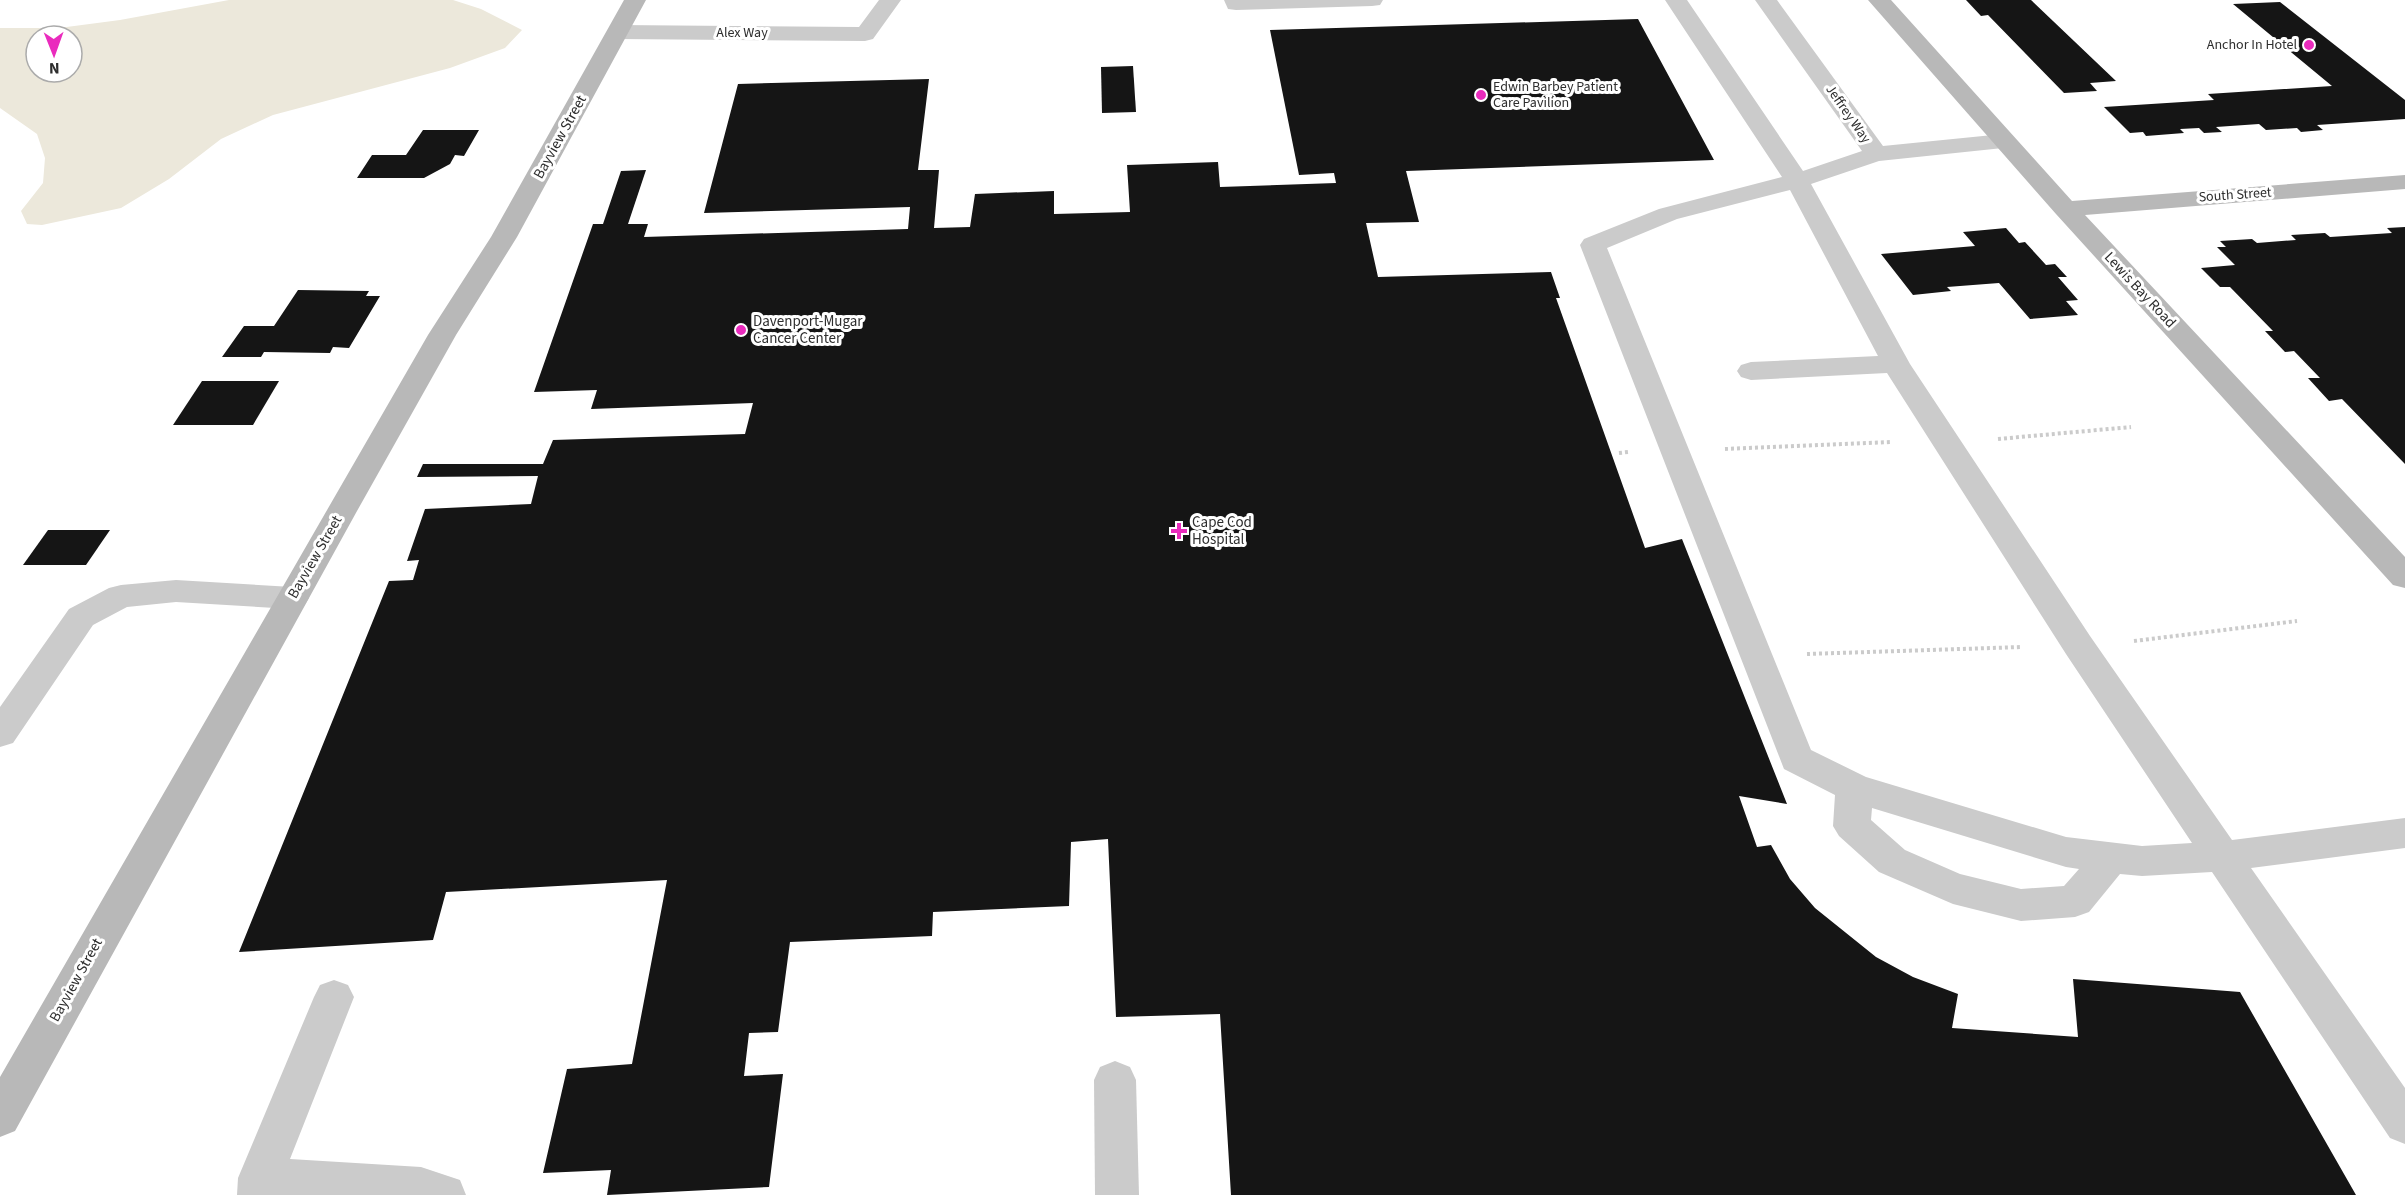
<svg xmlns="http://www.w3.org/2000/svg" width="2405" height="1195" viewBox="0 0 2405 1195" font-family="'Source Sans 3',sans-serif">
  <style>
    .green { fill: #ece8db; fill-rule: evenodd }
    .building { fill: #151515 }
    .lines { fill: none; stroke-linecap: round; stroke-linejoin: round }
    .path { stroke: #cbcbcb; stroke-width: 4; stroke-dasharray: 3 3; stroke-linecap: butt }
    .lane { fill: #cbcbcb; fill-rule: evenodd }
    .secondary { fill: #b8b8b8; fill-rule: evenodd }
    .poi-dot { fill: #ea2bbd; stroke: #fff; stroke-width: 2 }
    .labels { text-anchor: middle; dominant-baseline: central; stroke-width: 6; stroke-linejoin: round; paint-order: stroke }
    .far-street-label { font-size: 14px; fill: #2e2e2e; stroke: #fff }
    .far-poi-label { font-size: 14px; fill: #2e2e2e; stroke: #fff; text-anchor: end }
    .street-label { font-size: 15px; fill: #2e2e2e; stroke: #fff }
    .poi-label { font-size: 15px; fill: #2e2e2e; stroke: #fff; text-anchor: start }
  </style>
  <rect width="100%" height="100%" fill="#fff"/>
  <path class="green" d="M229,0H453L481,9L522,30L505,48L450,68L273,115L221,139L169,179L121,208L42,225L27,224L21,211L43,183L45,158L37,134L0,108V28H59L120,20ZM36,36H72V72H36Z"/>
  <g class="building">
    <path d="M1966,0H2031L2116,81L2090,83L2097,91L2064,93L1988,15L1981,16Z"/>
    <path d="M2280,2L2405,100V119L2317,125L2323,130L2301,132L2297,128L2266,130L2259,124L2216,127L2222,132L2204,133L2199,128L2180,129L2184,133L2146,136L2143,132L2130,133L2104,107L2214,100L2208,94L2332,86L2233,4Z"/>
    <path d="M1638,19L1714,160L1406,171L1419,222L1366,223L1378,277L1551,272L1560,298H1556L1645,548L1682,539L1787,804L1739,796L1757,847L1771,845L1790,879L1815,908L1876,957L1913,977L1958,994L1952,1028L2078,1037L2073,979L2240,992L2356,1195H1231L1220,1014L1116,1017L1108,839L1071,842L1069,906L933,912L932,936L790,942L778,1032L749,1033L744,1076L783,1074L769,1187L607,1195L611,1170L543,1173L567,1069L632,1064L667,880L446,892L433,940L239,952L389,581L413,580L419,560L407,561L425,509L531,504L538,476L417,477L423,464H543L553,440L745,434L753,403L591,409L597,390L534,392L593,224H603L621,171L646,170L628,224H648L644,237L908,229L910,207L704,213L738,84L929,79L918,170H939L934,228L970,227L975,194L1054,191V214L1130,212L1127,165L1218,162L1220,187L1336,183L1334,173L1299,175L1270,30Z"/>
    <path d="M1133,66L1136,112L1102,113L1101,67Z"/>
    <path d="M423,130H479L464,156L455,155L450,164L424,178H357L372,155H406Z"/>
    <path d="M2405,227V464L2342,399L2329,401L2308,378H2320L2294,351L2285,352L2265,331H2273L2230,287H2220L2201,268L2235,265L2217,247H2226L2220,241L2252,239L2257,243L2296,240L2291,235L2325,233L2330,237L2392,233L2387,228Z"/>
    <path d="M2006,228L2019,243L2025,242L2046,265L2055,264L2067,277H2058L2078,300L2066,301L2078,315L2030,319L1999,283L1947,287L1951,291L1913,295L1881,254L1975,246L1963,232Z"/>
    <path d="M298,290L369,291L366,296H380L349,348L333,347L330,353L264,352L261,357H222L244,326H274Z"/>
    <path d="M202,381H279L253,425H173Z"/>
    <path d="M48,530H110L86,565H23Z"/>
  </g>
  <g class="lines">
    <g class="path">
      <path d="M1998,439L2131,427"/>
      <path d="M1725,449L1891,442"/>
      <path d="M1619,453L1628,452"/>
      <path d="M2134,641L2297,621"/>
      <path d="M1807,654L2022,647"/>
    </g>
    <g class="lane">
      <path d="M879,0H901L873,39L865,41L618,39L610,37L607,32L610,27L618,25L859,27Z"/>
      <path d="M1224,0H1383L1380,5L1372,6L1236,10L1228,9Z"/>
      <path d="M1665,0H1687L1803,171L1862,151L1755,0H1777L1883,146L2003,134L2012,136L2015,141L2012,146L2003,148L1879,161L1811,184L1910,364L2090,636L2232,840L2405,818V848L2251,868L2405,1088V1144L2390,1138L2212,872L2142,876L2120,874L2089,912L2075,917L2021,921L1953,904L1879,872L1839,836L1833,826L1835,795L1784,769L1580,245L1584,239L1659,209L1782,177ZM1790,190L1878,356L1751,362L1741,365L1737,371L1741,377L1751,380L1887,373L2066,654L2192,843L2142,846L2066,837L1866,777L1811,750L1607,248L1677,219ZM1872,808L2066,867L2079,869L2064,886L2021,889L1960,874L1905,850L1871,820Z"/>
      <path d="M176,580L292,587L304,590L309,598L304,606L292,609L176,602L127,607L93,625L13,743L0,747V707L69,609L109,588L121,585Z"/>
      <path d="M334,980L348,985L354,997L290,1159L421,1167L460,1180L466,1195H237L238,1178L314,997L320,985Z"/>
      <path d="M1115,1061L1130,1067L1136,1080L1139,1195H1095L1094,1080L1100,1067Z"/>
    </g>
    <g class="secondary">
      <path d="M624,0H646L517,237L456,335L357,511L15,1131L0,1137V1077L428,335L491,237Z"/>
      <path d="M1868,0H1891L2072,201L2405,175V189L2085,215L2405,557V588L2393,585L2056,214Z"/>
    </g>
  </g>
  <g class="poi-dot">
    <circle cx="2309" cy="45" r="6"/>
    <circle cx="1481" cy="95" r="6"/>
    <circle cx="741" cy="330" r="6"/>
    <path d="M1176 522h6v6h6v6h-6v6h-6v-6h-6v-6h6z"/>
  </g>
  <g class="labels">
    <g class="far-street-label">
      <text x="742" y="33">Alex Way</text>
      <text transform="translate(1848 114) rotate(55)">Jeffrey Way</text>
      <text transform="translate(2235 195) rotate(-4)">South Street</text>
    </g>
    <g class="far-poi-label">
      <text x="2297" y="45">Anchor In Hotel</text>
      <text x="1493" y="87" text-anchor="start">Edwin Barbey Patient<tspan x="1493" dy="16">Care Pavilion</tspan></text>
    </g>
    <g class="street-label">
      <text transform="translate(560 137) rotate(-61)">Bayview Street</text>
      <text transform="translate(2140 290) rotate(47)">Lewis Bay Road</text>
      <text transform="translate(315 557) rotate(-60)">Bayview Street</text>
      <text transform="translate(76 980) rotate(-61)">Bayview Street</text>
    </g>
    <g class="poi-label">
      <text x="753" y="321">Davenport-Mugar<tspan x="753" dy="17">Cancer Center</tspan></text>
      <text x="1192" y="522">Cape Cod<tspan x="1192" dy="17">Hospital</tspan></text>
    </g>
  </g>
  <g transform="translate(54 54) rotate(179)"><circle r="28" fill="#ffffff" stroke="#ababab" stroke-width="1.5"/>
  <path d="M0-4.5L10 22L0 15L-10 22Z" fill="#ea2bbd"/>
  <text y="-9" font-size="16" font-weight="bold" text-anchor="middle" fill="#2e2e2e">N</text>
  </g>
</svg>
